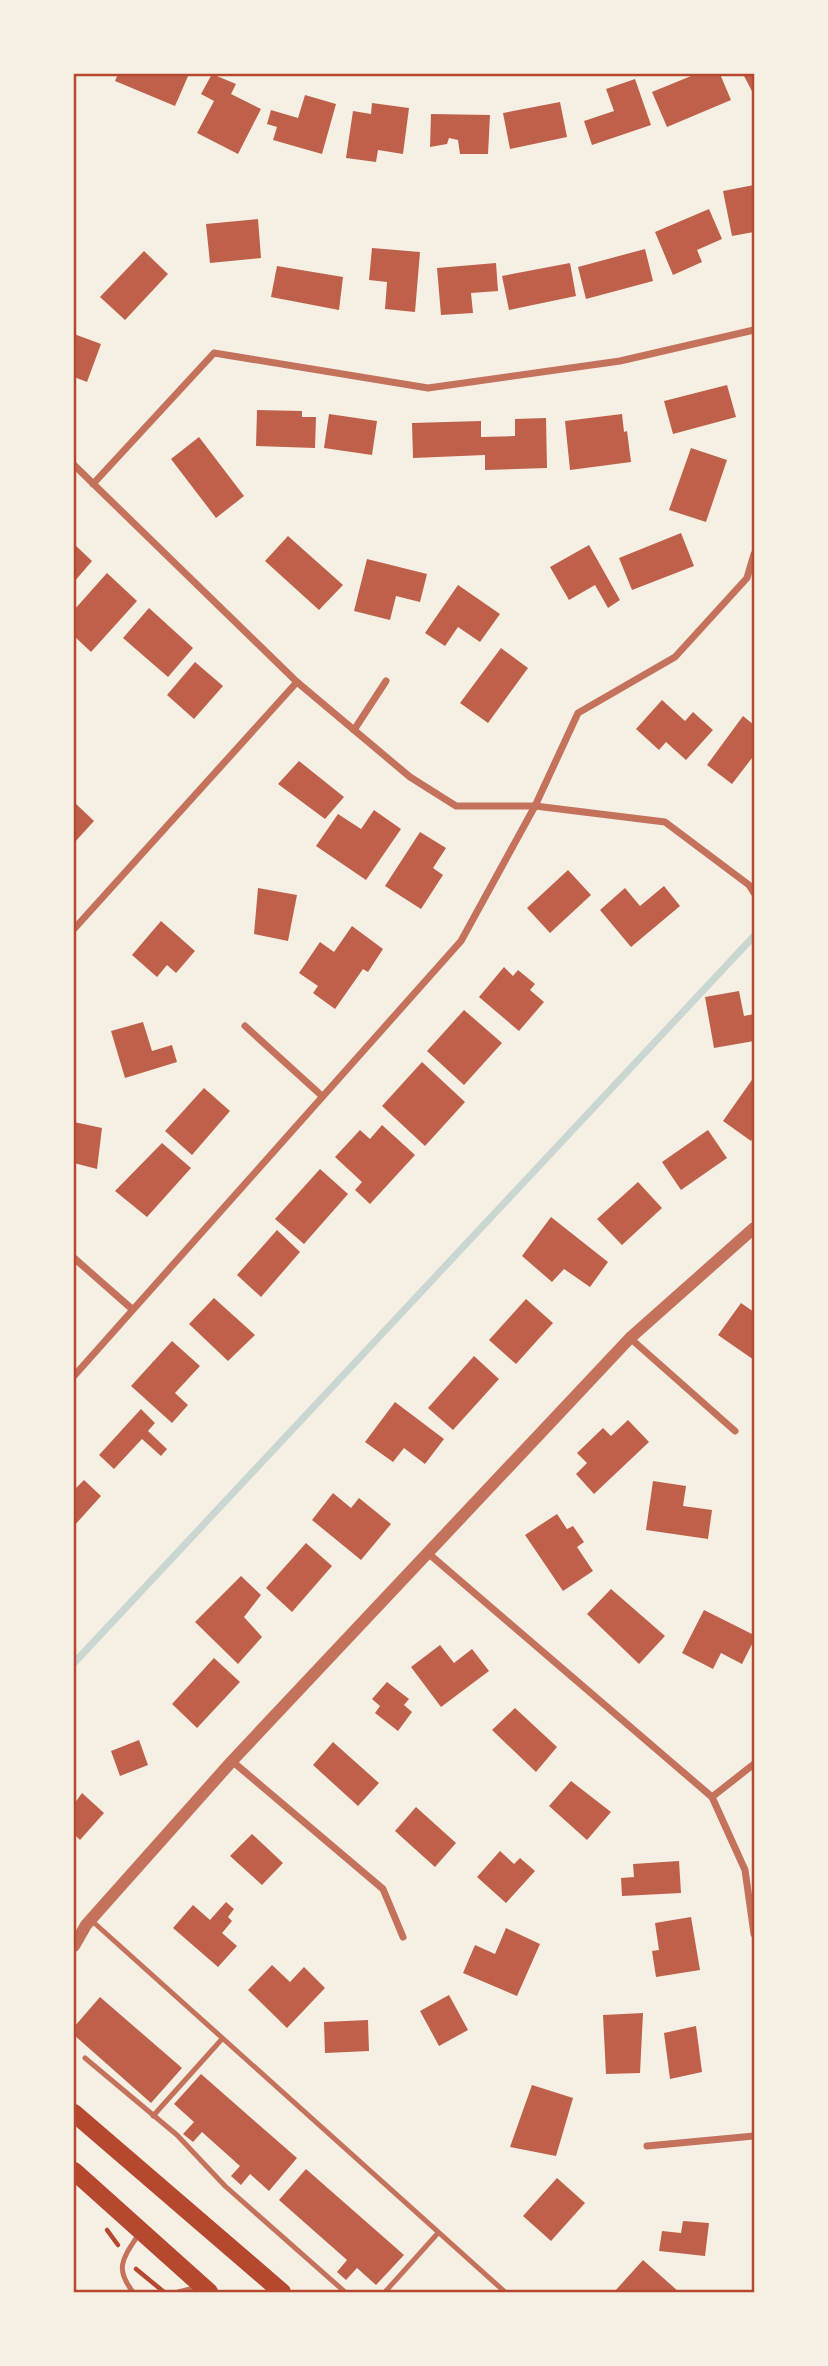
<svg xmlns="http://www.w3.org/2000/svg" width="828" height="2366" viewBox="0 0 828 2366" font-family="'PT Sans',sans-serif">
  <style>
    .lines { fill: none; stroke-linecap: round; stroke-linejoin: round }
    .stream { stroke: #c9d6d2; stroke-width: 7 }
    .building { fill: #bf614a }
    .path { stroke: #b5482f; stroke-width: 4.5 }
    .service { stroke: #c5725c; stroke-width: 5 }
    .minor { stroke: #c5725c; stroke-width: 7 }
    .tertiary { stroke: #c5725c; stroke-width: 12 }
    .primary { stroke: #b5482f; stroke-width: 18 }
    .neatline { fill: none; stroke: #b5482f; stroke-width: 2.5 }
  </style>
  <rect width="100%" height="100%" fill="#f6efe4"/>
  <g class="lines">
    <path class="stream" d="M74,1663L754,936"/>
  </g>
  <g class="building">
    <path d="M118,74H189L175,106L115,81Z"/>
    <path d="M212,74L236,84L231,94L261,109L238,154L197,133L214,101L201,94Z"/>
    <path d="M696,74H720L731,100L667,127L652,92Z"/>
    <path d="M743,74H754V95Z"/>
    <path d="M635,79L651,125L592,145L584,121L614,111L606,89Z"/>
    <path d="M305,95L336,104L322,154L273,140L277,127L267,124L271,110L298,118Z"/>
    <path d="M560,102L567,137L510,149L503,113Z"/>
    <path d="M372,103L409,108L403,154L378,150L376,162L346,158L353,111L371,114Z"/>
    <path d="M431,114L490,115L488,154H460L458,140L449,138L447,144L430,147Z"/>
    <path d="M754,185V232L732,236L723,191Z"/>
    <path d="M709,209L722,239L697,250L702,262L673,275L655,232Z"/>
    <path d="M258,219L261,258L210,263L206,224Z"/>
    <path d="M372,248L420,252L415,312L385,309L387,282L369,280Z"/>
    <path d="M645,249L653,281L586,299L578,267Z"/>
    <path d="M144,251L168,274L125,320L100,297Z"/>
    <path d="M496,263L498,291L471,293L473,313L441,315L437,268Z"/>
    <path d="M570,263L576,296L509,310L502,276Z"/>
    <path d="M277,266L343,277L339,310L271,297Z"/>
    <path d="M74,334L101,344L87,382L74,377Z"/>
    <path d="M727,385L736,417L673,434L664,401Z"/>
    <path d="M257,410L302,411V417H316L315,448L256,446Z"/>
    <path d="M329,414L377,421L372,455L324,448Z"/>
    <path d="M622,414L624,432L627,431L631,462L570,470L565,421Z"/>
    <path d="M546,418L547,468L485,470V455L413,458L412,423L481,421V437L515,436V419Z"/>
    <path d="M199,437L244,496L216,518L171,459Z"/>
    <path d="M691,448L727,460L706,522L669,510Z"/>
    <path d="M681,533L694,566L632,590L619,558Z"/>
    <path d="M288,536L343,585L319,610L265,561Z"/>
    <path d="M74,544L92,561L74,582Z"/>
    <path d="M589,545L620,600L608,608L595,585L569,600L550,567Z"/>
    <path d="M367,559L427,574L420,602L396,596L390,620L354,611Z"/>
    <path d="M107,573L137,601L91,652L74,636V610Z"/>
    <path d="M458,585L500,614L480,642L458,627L445,646L425,633Z"/>
    <path d="M149,608L193,648L168,677L123,638Z"/>
    <path d="M501,648L528,668L488,723L460,703Z"/>
    <path d="M195,662L223,686L194,719L167,695Z"/>
    <path d="M662,700L685,721L693,712L713,730L686,760L666,742L659,750L636,729Z"/>
    <path d="M743,716L754,725V760L752,758L732,784L707,765Z"/>
    <path d="M299,761L344,797L325,819L278,784Z"/>
    <path d="M74,802L94,821L74,843Z"/>
    <path d="M374,810L401,829L366,880L316,846L338,814L361,829Z"/>
    <path d="M420,832L446,848L433,868L443,875L421,909L385,886Z"/>
    <path d="M568,870L591,895L550,933L527,908Z"/>
    <path d="M664,886L680,906L631,947L600,910L625,888L640,906Z"/>
    <path d="M258,888L297,895L288,941L254,934Z"/>
    <path d="M161,921L195,951L176,973L167,965L157,977L132,955Z"/>
    <path d="M352,926L383,949L368,972L363,969L335,1009L313,993L318,986L299,973L320,942L334,952Z"/>
    <path d="M504,967L513,976L518,970L535,984L530,990L544,1002L519,1031L479,997Z"/>
    <path d="M739,991L744,1016L754,1014V1041L714,1048L705,997Z"/>
    <path d="M464,1010L502,1043L464,1085L427,1051Z"/>
    <path d="M143,1022L152,1051L172,1045L177,1062L125,1078L111,1031Z"/>
    <path d="M422,1062L465,1102L425,1146L382,1106Z"/>
    <path d="M754,1077V1136L751,1141L723,1121Z"/>
    <path d="M204,1088L230,1111L192,1155L165,1131Z"/>
    <path d="M74,1122L102,1128L97,1169L74,1163Z"/>
    <path d="M382,1125L415,1155L370,1204L355,1190L362,1182L335,1157L360,1130L370,1139Z"/>
    <path d="M708,1130L727,1158L681,1190L662,1162Z"/>
    <path d="M162,1143L191,1168L147,1217L115,1191Z"/>
    <path d="M320,1169L348,1194L304,1244L275,1219Z"/>
    <path d="M638,1182L662,1208L622,1245L597,1219Z"/>
    <path d="M551,1217L608,1262L590,1287L564,1269L552,1282L522,1256Z"/>
    <path d="M277,1230L300,1252L261,1297L237,1275Z"/>
    <path d="M214,1298L255,1335L228,1361L189,1324Z"/>
    <path d="M526,1299L553,1323L516,1364L489,1340Z"/>
    <path d="M741,1303L754,1312V1360L718,1335Z"/>
    <path d="M172,1341L200,1366L175,1393L188,1405L172,1423L131,1386Z"/>
    <path d="M474,1356L499,1379L453,1430L428,1408Z"/>
    <path d="M395,1402L444,1439L425,1464L404,1448L393,1462L365,1442Z"/>
    <path d="M141,1409L155,1423L148,1431L167,1449L161,1456L142,1439L114,1469L99,1455Z"/>
    <path d="M628,1420L649,1442L594,1494L576,1474L587,1463L577,1453L603,1428L611,1436Z"/>
    <path d="M84,1480L101,1496L74,1526V1490Z"/>
    <path d="M653,1481L686,1486L683,1506L712,1510L708,1539L646,1530Z"/>
    <path d="M333,1493L351,1508L359,1498L391,1524L361,1560L312,1520Z"/>
    <path d="M557,1514L567,1529L573,1526L584,1542L577,1547L593,1571L563,1591L525,1535Z"/>
    <path d="M306,1543L332,1566L292,1612L266,1588Z"/>
    <path d="M241,1576L261,1595L244,1617L262,1637L238,1664L195,1622Z"/>
    <path d="M611,1589L665,1636L639,1664L587,1614Z"/>
    <path d="M704,1610L754,1635V1640L742,1664L721,1653L713,1669L682,1653Z"/>
    <path d="M440,1645L454,1663L472,1649L489,1671L441,1707L411,1667Z"/>
    <path d="M214,1658L240,1682L197,1728L172,1704Z"/>
    <path d="M387,1682L409,1699L404,1705L412,1712L398,1731L375,1713L380,1706L372,1699Z"/>
    <path d="M515,1708L557,1747L536,1772L492,1730Z"/>
    <path d="M139,1740L148,1765L120,1776L111,1751Z"/>
    <path d="M333,1742L379,1783L358,1806L313,1765Z"/>
    <path d="M571,1781L611,1812L587,1840L549,1806Z"/>
    <path d="M82,1793L104,1813L80,1840L74,1834V1804Z"/>
    <path d="M416,1807L456,1843L435,1867L395,1831Z"/>
    <path d="M252,1834L283,1863L262,1885L230,1856Z"/>
    <path d="M500,1851L514,1864L520,1858L535,1871L506,1903L477,1877Z"/>
    <path d="M679,1861L681,1893L622,1896L621,1878L634,1877L633,1864Z"/>
    <path d="M226,1902L234,1909L228,1917L232,1921L222,1933L237,1946L218,1967L173,1928L193,1905L210,1920Z"/>
    <path d="M691,1917L700,1970L656,1977L652,1951L659,1950L655,1923Z"/>
    <path d="M506,1928L540,1944L517,1996L463,1973L475,1945L495,1954Z"/>
    <path d="M272,1965L290,1982L304,1967L325,1988L287,2028L248,1990Z"/>
    <path d="M449,1995L468,2030L439,2046L420,2011Z"/>
    <path d="M100,1997L182,2068L151,2103L74,2035V2027Z"/>
    <path d="M643,2013L640,2073L606,2074L603,2015Z"/>
    <path d="M368,2020L369,2051L325,2053L324,2022Z"/>
    <path d="M696,2026L702,2072L670,2079L664,2033Z"/>
    <path d="M201,2074L297,2158L269,2191L250,2174L241,2185L231,2176L240,2166L202,2132L193,2142L183,2134L194,2122L174,2104Z"/>
    <path d="M532,2085L573,2098L556,2156L510,2147Z"/>
    <path d="M306,2169L404,2255L376,2285L357,2268L346,2280L337,2272L347,2260L279,2200Z"/>
    <path d="M557,2178L585,2203L551,2241L523,2216Z"/>
    <path d="M683,2221L709,2223L705,2256L659,2251L662,2231L681,2233Z"/>
    <path d="M643,2260L679,2292H614Z"/>
  </g>
  <g class="lines">
    <g class="path">
      <path d="M107,2230L118,2245"/>
      <path d="M136,2269L164,2292"/>
    </g>
    <g class="service">
      <path d="M91,1920L505,2292"/>
      <path d="M85,2058L177,2135L225,2186L345,2292"/>
      <path d="M153,2116L222,2039"/>
      <path d="M133,2292C114,2268 123,2258 139,2234"/>
      <path d="M178,2292L198,2287"/>
      <path d="M385,2292L438,2233"/>
    </g>
    <g class="minor">
      <path d="M74,465L297,682L410,777L456,806H535L665,822L749,885L754,893"/>
      <path d="M93,484L214,353L428,388L620,361L754,330"/>
      <path d="M354,730L386,681"/>
      <path d="M74,929L297,682"/>
      <path d="M245,1026L322,1096"/>
      <path d="M74,1258L132,1309"/>
      <path d="M630,1338L735,1431"/>
      <path d="M74,1376L461,941L535,806L578,713L675,657L747,578L754,554"/>
      <path d="M429,1554L712,1797L745,1870L754,1934"/>
      <path d="M232,1761L383,1889L403,1937"/>
      <path d="M712,1797L754,1764"/>
      <path d="M647,2146L754,2136"/>
    </g>
    <path class="tertiary" d="M74,1946L86,1925L232,1761L630,1338L754,1228"/>
    <g class="primary">
      <path d="M74,2113L282,2292"/>
      <path d="M74,2171L209,2292"/>
    </g>
  </g>
  <rect width="828" height="2366" fill="none" stroke="#f6efe4" stroke-width="150"/>
  <rect x="75" y="75" width="678" height="2216" class="neatline"/>
</svg>
